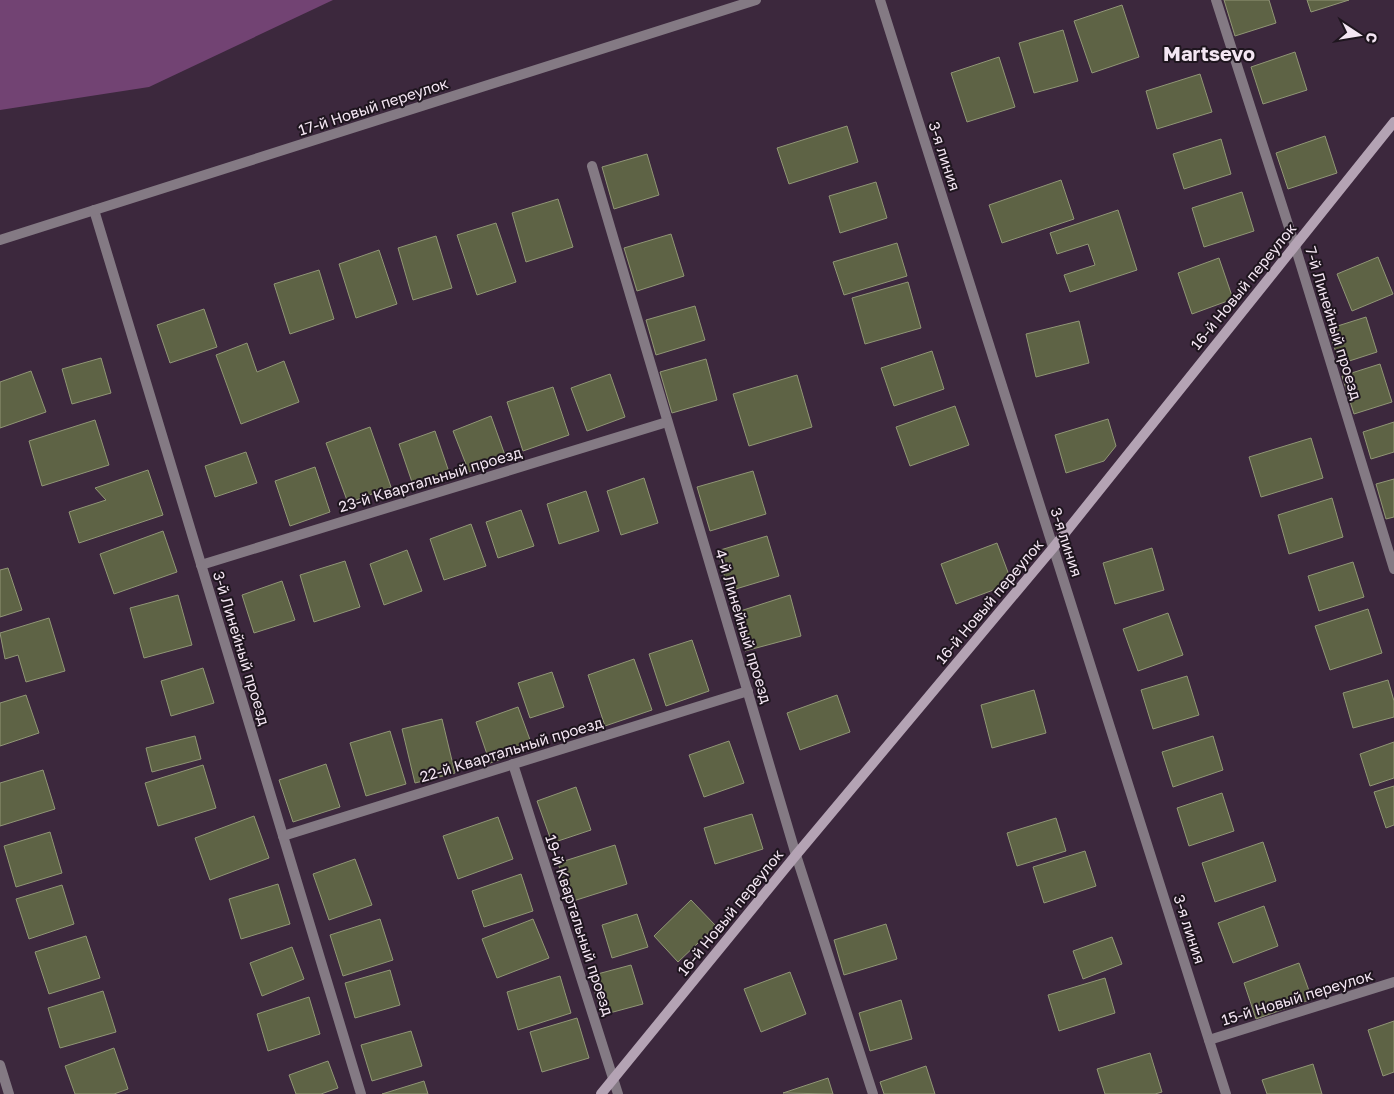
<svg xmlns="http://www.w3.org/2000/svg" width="1394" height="1094" viewBox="0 0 1394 1094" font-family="'Golos Text',sans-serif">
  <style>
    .green { fill: #724373 }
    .building { fill: #5e6345; stroke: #919676 }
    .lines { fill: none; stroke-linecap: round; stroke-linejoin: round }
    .street { stroke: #847a84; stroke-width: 10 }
    .secondary { stroke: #b4a3b4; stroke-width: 10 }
    .labels { text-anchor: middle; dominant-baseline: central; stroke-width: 4; stroke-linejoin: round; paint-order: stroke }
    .street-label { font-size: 15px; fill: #f4e6f3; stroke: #1e151e }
    .district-label { font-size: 20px; font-weight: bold; fill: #f4e6f3; stroke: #1e151e }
  </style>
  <rect width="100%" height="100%" fill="#3c283d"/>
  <path class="green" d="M0,0H333L149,87L0,110Z"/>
  <g class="building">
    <path d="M1224,0H1269L1276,23L1235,36Z"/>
    <path d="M1307,0H1349L1311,12Z"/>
    <path d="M1122,5L1139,57L1092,73L1074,21Z"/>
    <path d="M1063,30L1078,81L1034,93L1019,43Z"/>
    <path d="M1295,52L1307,90L1263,104L1251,67Z"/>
    <path d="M999,57L1015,107L967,122L951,73Z"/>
    <path d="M1200,74L1212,112L1157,129L1146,91Z"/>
    <path d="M847,126L858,162L789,184L777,148Z"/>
    <path d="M1325,136L1337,173L1288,189L1276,153Z"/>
    <path d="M1221,139L1231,174L1184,189L1173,154Z"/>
    <path d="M647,154L659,195L614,209L602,167Z"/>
    <path d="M1061,180L1074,219L1002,243L989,205Z"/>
    <path d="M876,182L887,218L840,233L829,196Z"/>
    <path d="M1242,192L1254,231L1204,247L1192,208Z"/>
    <path d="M558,199L573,247L526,262L512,213Z"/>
    <path d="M1118,210L1137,270L1070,292L1064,275L1095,265L1088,244L1057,254L1050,233Z"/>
    <path d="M496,223L516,282L477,295L457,235Z"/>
    <path d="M671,234L684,276L637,291L624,248Z"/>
    <path d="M436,236L452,288L413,300L398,248Z"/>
    <path d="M897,243L907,276L844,295L833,262Z"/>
    <path d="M379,250L397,304L356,318L339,264Z"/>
    <path d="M1378,257L1393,294L1352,311L1337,274Z"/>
    <path d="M1219,258L1233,299L1192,314L1178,273Z"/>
    <path d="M319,270L334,319L290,334L274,284Z"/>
    <path d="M908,282L921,328L865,344L852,298Z"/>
    <path d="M695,306L705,340L656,355L646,320Z"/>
    <path d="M204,309L217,347L170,363L157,325Z"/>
    <path d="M1366,317L1377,352L1340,364L1328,329Z"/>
    <path d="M1079,321L1089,363L1036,377L1026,334Z"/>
    <path d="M247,343L257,372L284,361L299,402L241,424L216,355Z"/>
    <path d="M932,351L944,389L894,406L881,368Z"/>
    <path d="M101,358L111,393L72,404L62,369Z"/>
    <path d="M706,359L717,400L672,413L660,372Z"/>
    <path d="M1380,364L1392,402L1354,414L1342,376Z"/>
    <path d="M31,371L46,412L0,428V382Z"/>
    <path d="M610,374L625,417L587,431L571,388Z"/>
    <path d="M797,375L812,427L749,446L733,394Z"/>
    <path d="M553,387L569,435L523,451L507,402Z"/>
    <path d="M955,406L969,445L910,466L896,427Z"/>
    <path d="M491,416L506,458L469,472L453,431Z"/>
    <path d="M1108,419L1116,446L1104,461L1066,473L1055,435Z"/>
    <path d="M95,420L109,465L42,486L29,441Z"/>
    <path d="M1394,422V452L1371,459L1363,432Z"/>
    <path d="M370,427L391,487L348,503L326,443Z"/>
    <path d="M435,431L449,472L413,485L399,444Z"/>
    <path d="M1311,438L1323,478L1261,497L1249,457Z"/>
    <path d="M246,452L257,483L215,497L205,466Z"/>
    <path d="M315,467L330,512L290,526L275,481Z"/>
    <path d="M148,470L163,515L79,543L69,512L106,500L95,488Z"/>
    <path d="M753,471L766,514L710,531L697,487Z"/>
    <path d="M644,478L658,523L621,535L607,491Z"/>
    <path d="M1394,479V517L1386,519L1376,484Z"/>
    <path d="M586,491L599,531L559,544L547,504Z"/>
    <path d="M1332,498L1343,537L1289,554L1278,515Z"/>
    <path d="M521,510L534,546L498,558L486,522Z"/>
    <path d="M471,524L486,566L444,580L430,539Z"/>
    <path d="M163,531L177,572L114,594L100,554Z"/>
    <path d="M767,536L779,576L729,591L717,551Z"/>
    <path d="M997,543L1012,583L956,604L941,564Z"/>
    <path d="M1152,548L1164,590L1115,604L1103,563Z"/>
    <path d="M407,550L422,591L384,605L370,564Z"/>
    <path d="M345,561L360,607L314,622L300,575Z"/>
    <path d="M1353,562L1364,597L1319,611L1308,576Z"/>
    <path d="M8,568L22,610L0,617V570Z"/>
    <path d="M282,581L295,620L254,633L242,595Z"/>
    <path d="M178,595L192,645L144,658L130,608Z"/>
    <path d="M790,595L801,636L745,651L734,613Z"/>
    <path d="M1368,609L1382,653L1330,670L1315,626Z"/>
    <path d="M1168,613L1183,655L1138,671L1123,629Z"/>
    <path d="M49,618L65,671L26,682L18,655L5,659L0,633Z"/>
    <path d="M692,640L709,691L666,706L649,654Z"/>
    <path d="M634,659L652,710L605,726L588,675Z"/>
    <path d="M203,668L214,703L171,716L161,681Z"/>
    <path d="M552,672L564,707L530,718L518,683Z"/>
    <path d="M1187,676L1199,715L1153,729L1141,690Z"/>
    <path d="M1388,680L1394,701V717L1353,728L1343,693Z"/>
    <path d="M1034,690L1046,733L992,748L981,705Z"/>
    <path d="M26,695L39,733L0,746V703Z"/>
    <path d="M837,695L850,732L800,750L787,713Z"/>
    <path d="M518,707L533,748L490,763L476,722Z"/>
    <path d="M442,719L455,773L415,783L402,729Z"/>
    <path d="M390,731L406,784L366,796L350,743Z"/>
    <path d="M195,736L201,759L152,772L146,748Z"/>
    <path d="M1213,736L1223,770L1173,787L1162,752Z"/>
    <path d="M729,741L744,783L704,797L689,755Z"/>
    <path d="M1394,742V778L1370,786L1360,754Z"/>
    <path d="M326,764L340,807L293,822L279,780Z"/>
    <path d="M203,765L216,808L158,826L145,783Z"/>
    <path d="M43,770L55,809L0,826V783Z"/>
    <path d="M1394,786V825L1386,828L1374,792Z"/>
    <path d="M576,787L591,830L552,843L537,801Z"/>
    <path d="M1222,793L1234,831L1189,846L1177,808Z"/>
    <path d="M752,814L763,849L715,864L704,828Z"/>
    <path d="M254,816L269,858L210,880L195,838Z"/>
    <path d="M498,817L513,859L458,879L443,836Z"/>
    <path d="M1056,818L1066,851L1017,866L1007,833Z"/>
    <path d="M50,832L62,873L16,887L4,846Z"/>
    <path d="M1263,842L1276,881L1215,902L1202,863Z"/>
    <path d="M615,845L627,884L570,902L558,863Z"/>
    <path d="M1085,851L1096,886L1044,903L1033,867Z"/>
    <path d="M355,859L372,905L329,920L313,874Z"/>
    <path d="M521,874L533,911L484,927L472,891Z"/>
    <path d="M278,884L290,924L241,939L229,899Z"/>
    <path d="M62,885L74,924L29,939L16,899Z"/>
    <path d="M691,900L716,926L678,962L654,936Z"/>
    <path d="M1264,906L1278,946L1233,963L1218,923Z"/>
    <path d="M637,914L648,947L612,958L602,925Z"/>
    <path d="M380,919L393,960L343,976L330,935Z"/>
    <path d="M533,919L549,958L497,978L482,939Z"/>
    <path d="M886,924L897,959L844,975L834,940Z"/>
    <path d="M86,936L100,978L49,994L35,952Z"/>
    <path d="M1112,937L1122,964L1083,979L1073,951Z"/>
    <path d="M292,947L304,979L262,996L250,963Z"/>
    <path d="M1299,963L1312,999L1256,1019L1244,983Z"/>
    <path d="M631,965L643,1004L602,1015L590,976Z"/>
    <path d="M390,970L400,1005L355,1018L345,983Z"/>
    <path d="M790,972L806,1014L761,1032L744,989Z"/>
    <path d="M560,976L571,1013L518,1030L507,992Z"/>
    <path d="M1105,978L1115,1013L1059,1031L1048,995Z"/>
    <path d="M103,991L116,1032L60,1048L48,1008Z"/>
    <path d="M309,997L320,1034L268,1051L257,1014Z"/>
    <path d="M901,1000L912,1039L870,1051L859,1013Z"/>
    <path d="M577,1018L589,1058L542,1072L530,1032Z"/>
    <path d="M1394,1021V1072L1383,1076L1368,1030Z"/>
    <path d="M411,1031L422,1066L372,1081L361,1045Z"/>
    <path d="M114,1048L128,1089L114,1094H75L65,1066Z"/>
    <path d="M1150,1053L1162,1092L1155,1094H1105L1097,1069Z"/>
    <path d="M328,1061L338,1088L321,1094H296L289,1075Z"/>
    <path d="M1313,1064L1322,1094H1267L1262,1080Z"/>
    <path d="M926,1066L935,1094H884L880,1082Z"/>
    <path d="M828,1078L833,1094L783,1093Z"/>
    <path d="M424,1081L428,1094H382Z"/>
  </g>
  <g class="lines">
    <g class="street">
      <path d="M880,0L1226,1094"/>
      <path d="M1216,0L1295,246L1394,569"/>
      <path d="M592,166L796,855L873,1094"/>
      <path d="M94,210L361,1094"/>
      <path d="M0,240L756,0"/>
      <path d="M201,565L667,422"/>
      <path d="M513,764L618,1094"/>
      <path d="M283,836L748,691"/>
      <path d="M1209,1040L1394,982"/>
      <path d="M0,1065L9,1094"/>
    </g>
    <path class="secondary" d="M601,1094L796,855L1053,548L1394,122"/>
  </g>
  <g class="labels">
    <g class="street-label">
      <text transform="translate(373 106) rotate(-18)">17-й Новый переулок</text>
      <text transform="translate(945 156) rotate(72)">3-я линия</text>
      <text transform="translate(1243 286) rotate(-51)">16-й Новый переулок</text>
      <text transform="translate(1334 323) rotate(73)">7-й Линейный проезд</text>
      <text transform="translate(430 479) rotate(-17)">23-й Квартальный проезд</text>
      <text transform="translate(1067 542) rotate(72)">3-я линия</text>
      <text transform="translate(989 601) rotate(-50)">16-й Новый переулок</text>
      <text transform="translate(744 626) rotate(73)">4-й Линейный проезд</text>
      <text transform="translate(242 648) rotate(73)">3-й Линейный проезд</text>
      <text transform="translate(511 749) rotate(-17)">22-й Квартальный проезд</text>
      <text transform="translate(730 912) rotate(-51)">16-й Новый переулок</text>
      <text transform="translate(580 925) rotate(72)">19-й Квартальный проезд</text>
      <text transform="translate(1190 929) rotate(72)">3-я линия</text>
      <text transform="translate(1297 997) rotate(-17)">15-й Новый переулок</text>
    </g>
    <g class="district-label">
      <text x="1209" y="53">Martsevo</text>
    </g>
  </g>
  <g transform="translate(1359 35) rotate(102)" stroke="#1e151e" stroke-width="4" paint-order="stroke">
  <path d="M0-4L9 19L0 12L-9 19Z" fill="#f4e6f3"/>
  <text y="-8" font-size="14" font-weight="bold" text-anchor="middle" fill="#f4e6f3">С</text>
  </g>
</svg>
